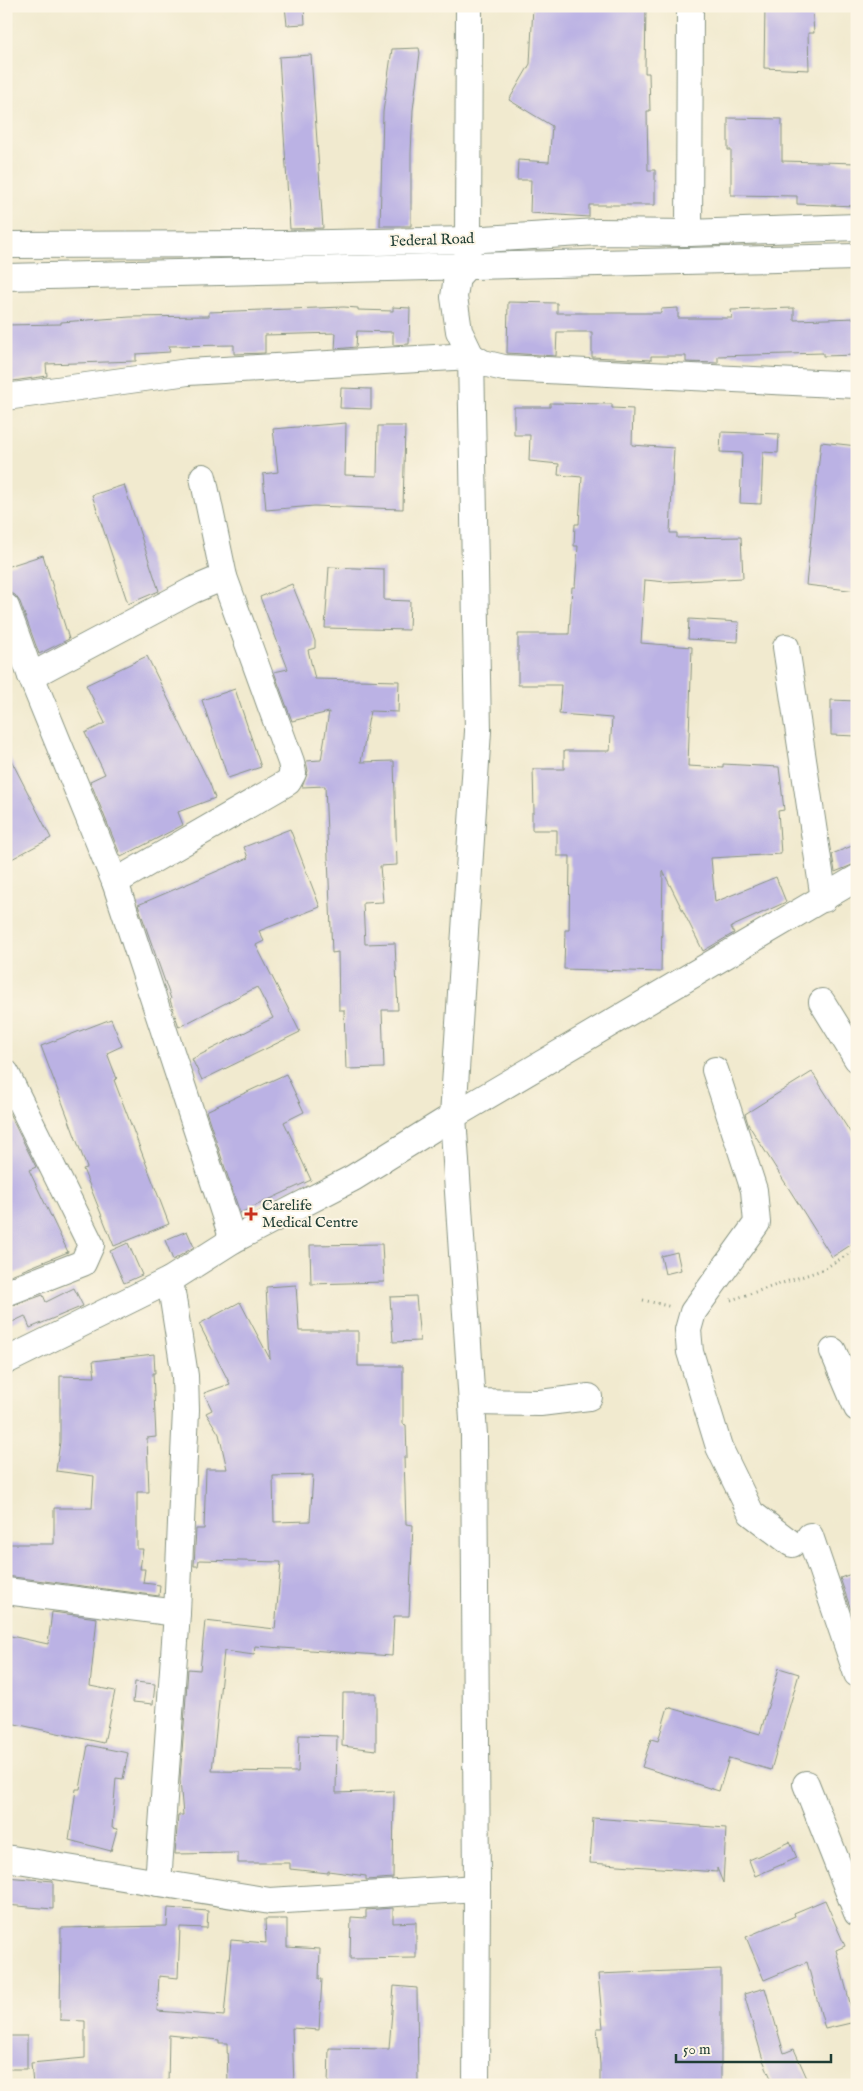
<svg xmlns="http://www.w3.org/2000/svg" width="863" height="2091" viewBox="0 0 863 2091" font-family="'IM FELL English',serif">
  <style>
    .building { fill: #bbb2e4; fill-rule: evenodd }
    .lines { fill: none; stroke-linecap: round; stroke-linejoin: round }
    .minor-casing { stroke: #889482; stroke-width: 28 }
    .path { stroke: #889482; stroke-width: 3; stroke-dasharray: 1 4; stroke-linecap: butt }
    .minor { stroke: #fff; stroke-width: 26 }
    .poi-dot { fill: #c8321e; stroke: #fcf5e5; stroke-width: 2 }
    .labels { text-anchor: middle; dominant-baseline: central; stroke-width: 4; stroke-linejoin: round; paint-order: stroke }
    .street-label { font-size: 15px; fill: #1f3d34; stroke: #fcf5e5 }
    .poi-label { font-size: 15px; fill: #1f3d34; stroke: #fcf5e5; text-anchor: start }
  </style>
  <rect width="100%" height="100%" fill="#fcf5e5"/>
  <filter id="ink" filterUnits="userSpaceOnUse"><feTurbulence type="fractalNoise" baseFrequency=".02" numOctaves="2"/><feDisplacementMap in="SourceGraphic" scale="10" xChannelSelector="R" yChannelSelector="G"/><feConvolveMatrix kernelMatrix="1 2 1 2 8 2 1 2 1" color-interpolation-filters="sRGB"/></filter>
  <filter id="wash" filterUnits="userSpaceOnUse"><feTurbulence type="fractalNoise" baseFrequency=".0096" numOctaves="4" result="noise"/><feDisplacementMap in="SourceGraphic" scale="20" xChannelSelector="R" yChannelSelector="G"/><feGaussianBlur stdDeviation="1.12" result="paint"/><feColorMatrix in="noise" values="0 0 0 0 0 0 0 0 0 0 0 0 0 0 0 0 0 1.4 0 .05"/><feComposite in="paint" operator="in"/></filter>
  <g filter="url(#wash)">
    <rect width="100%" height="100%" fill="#f1eacf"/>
    <g id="blocks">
      <g class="building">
        <path d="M285,6H304L305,24L287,25Z"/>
        <path d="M533,6H646L645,73H649L650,111H647L648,170H655V205H589V217L530,213L531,180H517L518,160L549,162L552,126L509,100L530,64Z"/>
        <path d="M765,6H812L814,33H808L809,70L764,68Z"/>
        <path d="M419,48L420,53L413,110L411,153V226H380L383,112L392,49Z"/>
        <path d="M311,55L323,228L290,229L279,57Z"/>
        <path d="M728,118L782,119V161L857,163V206L797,204V196L731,195V150H728Z"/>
        <path d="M508,302L557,303V313H661V309L678,308V318H732L731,310L794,308V320L857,318V355L823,356V353L718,356V363L686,362V356H651V360L592,357V332H557L556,356L507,353Z"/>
        <path d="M344,307L358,308V310L393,311V307L410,308L409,344L393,345V332L357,331L356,347L335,349L336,333L265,335V353L234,354V345L169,346L170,352L136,354V361L46,364L47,376L6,382V325L61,324V322L130,317L209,316V312Z"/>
        <path d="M341,388L371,389V409L340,408Z"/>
        <path d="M550,403L612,404V408L633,409L632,445L674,448L670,533H677V538L741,537L743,578L666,582L645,580L641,643L692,647L688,766L723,768V764L779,767L784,810L778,811L781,854L711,858L715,902L776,877L786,902L731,927L734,933L703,951L663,871L661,972L564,969L565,930H569L570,856H557V830H532V812H534L533,769H564V751H610L612,718L559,714L561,685H518V634H569L572,587H575L578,546H574L575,524H579L582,477L558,475L559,464L529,461L530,435H514V407H550Z"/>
        <path d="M346,423L345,475L377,476L378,426H405L403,509L314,506L266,510L263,474L278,472L273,429Z"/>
        <path d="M721,432L779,434L778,453L763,452L761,504L740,503L742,453L720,452Z"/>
        <path d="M821,442L857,446V591L806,585Z"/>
        <path d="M124,485L159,591L128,604L92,495Z"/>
        <path d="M43,555L69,639L39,654L20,602L15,595L9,592L6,567Z"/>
        <path d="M329,567L384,569V600L410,601L409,630L325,628Z"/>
        <path d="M292,584L315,641V648L308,650L315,679L399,681L398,712L370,711L361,762L394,761L397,865L380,866L383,902L363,903L365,944L395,943L398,1010H382L384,1068L346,1069L344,1010H339L338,952L332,953L325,786L302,787L308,771L306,761L321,760L329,712L292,721L274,672L288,669L260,597Z"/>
        <path d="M689,619L739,622L738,642L688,639Z"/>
        <path d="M147,656L210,784L215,798L178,812L183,825L121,857L90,781L105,774L85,733L105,723L86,685Z"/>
        <path d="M235,689L261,767L228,778L202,700Z"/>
        <path d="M831,700L857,701V736L831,735Z"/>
        <path d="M6,750L51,838L6,862Z"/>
        <path d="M290,829L320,907L259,931L264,941L256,945L300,1032L202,1080L192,1059L273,1018L257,987L179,1027L170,1000L171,999L138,905L248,858L244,847Z"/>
        <path d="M857,844V863L835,872L832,854Z"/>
        <path d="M111,1019L122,1046L107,1053L117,1079L114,1080L169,1224L114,1246L83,1169L87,1168L41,1046Z"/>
        <path d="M812,1072L857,1143V1241L832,1257L748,1124L745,1114Z"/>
        <path d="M286,1074L304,1112L284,1122L311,1180L240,1213L206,1111Z"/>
        <path d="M6,1107L36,1167L29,1170L68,1252L6,1277Z"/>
        <path d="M187,1231L194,1247L173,1260L165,1240Z"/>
        <path d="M128,1243L142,1275L124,1283L110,1251Z"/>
        <path d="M382,1244L384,1282L311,1284L310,1245Z"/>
        <path d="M677,1252L681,1270L665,1274L661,1256Z"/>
        <path d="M296,1285L299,1331H358V1366H403V1424L406,1425L407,1457H404L406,1524L413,1525L409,1616H394L392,1656L255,1646L254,1655L224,1651L212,1771L298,1772L299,1735L337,1736L336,1793L394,1791L393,1878L366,1880V1876L328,1871V1873L290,1869V1863H238V1853L175,1854L178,1815H183L180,1780L188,1669L200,1670L205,1621L275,1629L281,1562L199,1560L198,1566H194L196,1529H204L206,1469H227L219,1434L206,1413L212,1410L204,1393L230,1384L199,1324L240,1302L270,1359L266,1287ZM313,1475L310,1521L274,1522L273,1476Z"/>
        <path d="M74,1288L83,1306L30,1328L25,1316L6,1325V1308L43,1295L46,1302Z"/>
        <path d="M416,1296L420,1341L393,1342L390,1297Z"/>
        <path d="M154,1354L155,1373H153L156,1437L147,1438L149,1492H137V1549H143L140,1569H145L143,1583L160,1585L159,1596L6,1576V1544H54V1508H92L94,1476L56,1471L60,1442V1376L95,1377L93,1361Z"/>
        <path d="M857,1572V1627L840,1578Z"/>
        <path d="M52,1612L97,1618L90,1686L115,1691L104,1743L6,1722V1635L48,1644Z"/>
        <path d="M779,1668L799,1674L771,1770L729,1758L719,1791L642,1767L651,1739L658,1741L668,1707L760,1734Z"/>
        <path d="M135,1682L155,1684L153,1704L133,1702Z"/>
        <path d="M343,1693H376V1750L342,1746Z"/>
        <path d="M88,1745L128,1753L123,1779L116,1778L112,1828L117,1829L111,1851L69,1840L76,1789H80Z"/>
        <path d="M593,1818L726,1828L723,1883L717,1868V1872L590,1863Z"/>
        <path d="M790,1842L797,1858L755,1876L749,1860Z"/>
        <path d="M6,1877L53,1881V1909L6,1905Z"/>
        <path d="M825,1900L845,1946L836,1950L855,2022L825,2029L807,1962L764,1980L746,1937L795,1916L794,1913Z"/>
        <path d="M168,1908L208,1911L207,1928L180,1927L178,1978L159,1976L157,2011L224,2016L231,1940L266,1943L265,1919H287V1947L320,1949L319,1979H322L319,2030L292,2028L294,2085H228L227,2043H219V2040L169,2035L168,2085H33L31,2063L85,2058V2021L60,2020L61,1928L167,1926Z"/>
        <path d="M393,1908V1923L416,1922V1958L350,1959L351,1917L366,1918V1910Z"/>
        <path d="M721,1969V2085H600V2064L597,2028H603L598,1974Z"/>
        <path d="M394,1986L417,1988L418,2085H328L329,2048L389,2049Z"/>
        <path d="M765,1988L784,2053L794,2049L810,2085H774L763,2060L744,1994Z"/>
        <rect x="6" y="2036" width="21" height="33"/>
      </g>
    </g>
  </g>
  <g filter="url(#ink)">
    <use href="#blocks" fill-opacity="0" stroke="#889482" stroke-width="1"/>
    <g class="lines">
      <defs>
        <g id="minor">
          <path d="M469,6L468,240L467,266L457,277L454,297L459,331L471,356L478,731L453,1116L474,1435L477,1888L476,2085"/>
          <path d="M689,233L690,6"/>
          <path d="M6,245L284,244L468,240L597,232L689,233L857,227"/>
          <path d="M6,277L857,257"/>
          <path d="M6,397L188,372L471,356L483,363L504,368L857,385"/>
          <path d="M224,577L193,590L31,676L115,882L233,1240"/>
          <path d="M6,607L31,676"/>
          <path d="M786,647L824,899"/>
          <path d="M115,882L288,782L293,773L291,762L224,577L203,477"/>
          <path d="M822,1002L857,1059"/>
          <path d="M715,1070L754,1190L757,1223L693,1312L688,1330L690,1352L719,1447L751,1513L792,1544"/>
          <path d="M6,1073L91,1245L83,1263L6,1293"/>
          <path d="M833,1351L857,1408"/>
          <path d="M6,1361L170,1280L233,1240L353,1178L453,1116L857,878"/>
          <path d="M473,1402L540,1403L589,1397"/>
          <path d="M810,1536L857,1674"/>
          <path d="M6,1591L177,1613"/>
          <path d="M806,1784L857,1913"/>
          <path d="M6,1858L270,1901L477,1888"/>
          <path d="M158,1883L177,1613L186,1410L185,1376L170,1280"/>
        </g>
      </defs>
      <use href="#minor" class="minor-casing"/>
      <g class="path">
        <path d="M643,1300L672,1307"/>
        <path d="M731,1300L822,1270L857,1249"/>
      </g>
      <use href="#minor" class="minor"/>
    </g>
  </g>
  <path class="poi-dot" d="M248.5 1206.5h5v5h5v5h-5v5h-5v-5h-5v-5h5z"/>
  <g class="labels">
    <g class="street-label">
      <text transform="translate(432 240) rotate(-2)">Federal Road</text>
    </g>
    <g class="poi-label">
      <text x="262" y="1205">Carelife<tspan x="262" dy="17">Medical Centre</tspan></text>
    </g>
  </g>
  <rect width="863" height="2091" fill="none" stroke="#fcf5e5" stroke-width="25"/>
  <path d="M676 2054v8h155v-8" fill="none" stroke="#1f3d34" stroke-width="2.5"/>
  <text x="683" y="2054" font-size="15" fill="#1f3d34" stroke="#fcf5e5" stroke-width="4" paint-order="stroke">50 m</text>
</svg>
